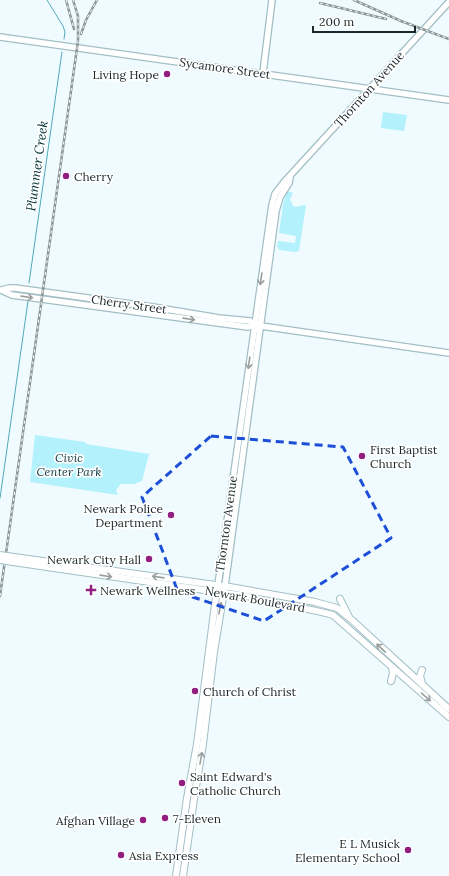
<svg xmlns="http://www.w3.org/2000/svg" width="449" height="876" viewBox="0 0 449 876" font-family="Lora,serif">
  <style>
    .green { fill: #b3f1fd }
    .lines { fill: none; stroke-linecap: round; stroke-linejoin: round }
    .stream { stroke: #51abbb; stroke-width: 1 }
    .secondary-casing { stroke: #a2bfc5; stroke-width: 8 }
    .primary-casing { stroke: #a2bfc5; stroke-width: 8 }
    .secondary { stroke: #fff; stroke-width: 5.5 }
    .primary { stroke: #fff; stroke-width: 6 }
    .rail-casing { stroke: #8a9598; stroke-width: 2.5 }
    .rail { stroke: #fff; stroke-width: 1; stroke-dasharray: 3; stroke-linecap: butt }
    .primary-bridge-casing { stroke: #a2bfc5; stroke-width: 8; stroke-linecap: butt }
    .primary-bridge { stroke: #fff; stroke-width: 6 }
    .oneway { stroke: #999e9f }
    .marked { fill: none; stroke: #1d4ed8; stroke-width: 3; stroke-dasharray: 8 5; stroke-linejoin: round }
    .poi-dot { fill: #911f80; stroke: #fff; stroke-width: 1.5 }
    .labels { text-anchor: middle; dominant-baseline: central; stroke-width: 3.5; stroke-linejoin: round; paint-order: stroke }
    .street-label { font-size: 12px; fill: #1c2729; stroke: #fff }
    .poi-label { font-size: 12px; fill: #1c2729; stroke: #fff; text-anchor: start }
    .park-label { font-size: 12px; font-style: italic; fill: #103b42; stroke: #fff }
    .water-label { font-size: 13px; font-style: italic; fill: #043239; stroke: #fff }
  </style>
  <rect width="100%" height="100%" fill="#effbfe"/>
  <g class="green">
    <path d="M383,112L407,115L404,131L381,128Z"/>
    <path d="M287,191L293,193L290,199L293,206C298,208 301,205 306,205L299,251L295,252L280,250L277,247L278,241L295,243L296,236L279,233L283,204Z"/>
    <path d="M35,435L85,442L86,444L149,454L142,481L134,484H121L116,490L118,495L30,482Z"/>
  </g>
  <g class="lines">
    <g class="stream">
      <path d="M47,0L63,26L65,32L64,39"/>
      <path d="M29,283L62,52"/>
      <path d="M0,498L28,301"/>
    </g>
    <defs>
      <g id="secondary">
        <path d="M0,37L449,100"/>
        <path d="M263,73L272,0"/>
        <path d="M1,290L12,295L218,323L248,327L255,325"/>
        <path d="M2,290L9,288H15L153,307L219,318L250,321L255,325L261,326L449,353"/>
        <path d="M218,585L272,205L275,194L285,181L449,2"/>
        <path d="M225,586L276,211L280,197L289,183L290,177"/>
      </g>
      <g id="primary">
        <path d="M14,557L230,587L315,602L337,608L353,621L449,709"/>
        <path d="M13,562L252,597C279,606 306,607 333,615L449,717"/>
        <path d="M340,599L349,617"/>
        <path d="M422,670L420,676L422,684"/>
        <path d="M391,681L393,673L392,667"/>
        <path d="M176,876L187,798L197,744L217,589"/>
        <path d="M183,876L194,799L203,744L214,652L224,591"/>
      </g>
    </defs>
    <use href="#secondary" class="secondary-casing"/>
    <use href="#primary" class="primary-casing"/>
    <use href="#secondary" class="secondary"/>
    <use href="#primary" class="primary"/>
    <defs>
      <g id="rail">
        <path d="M66,0L74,29"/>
        <path d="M354,0L401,21L449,39"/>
        <path d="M320,3L386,19"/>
        <path d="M81,34L86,20L97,0"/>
        <path d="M0,596L78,41V16L73,0"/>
      </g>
    </defs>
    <use href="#rail" class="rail-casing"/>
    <use href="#rail" class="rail"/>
    <defs>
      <g id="primary-bridge">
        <path d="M0,555L14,557"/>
        <path d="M0,560L13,562"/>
      </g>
    </defs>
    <use href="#primary-bridge" class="primary-bridge-casing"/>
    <use href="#primary-bridge" class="primary-bridge"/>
  </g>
  <defs><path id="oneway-shaft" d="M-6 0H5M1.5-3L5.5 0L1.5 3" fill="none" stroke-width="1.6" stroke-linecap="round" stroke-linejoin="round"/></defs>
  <g class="oneway">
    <use href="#oneway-shaft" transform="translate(261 279) rotate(98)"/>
    <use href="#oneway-shaft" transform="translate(27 297) rotate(8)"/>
    <use href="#oneway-shaft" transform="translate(189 319) rotate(8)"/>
    <use href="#oneway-shaft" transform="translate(249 363) rotate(98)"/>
    <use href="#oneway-shaft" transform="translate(106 576) rotate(8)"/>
    <use href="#oneway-shaft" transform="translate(158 577) rotate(-172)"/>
    <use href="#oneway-shaft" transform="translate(220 608) rotate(-80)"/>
    <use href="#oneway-shaft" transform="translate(381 648) rotate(-137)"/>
    <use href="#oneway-shaft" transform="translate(426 697) rotate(41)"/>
    <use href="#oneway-shaft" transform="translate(201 758) rotate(-80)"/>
  </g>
  <path class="marked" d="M211,436L343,447L391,538L264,621L178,592L142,497Z"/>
  <g class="poi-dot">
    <circle cx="167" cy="74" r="4"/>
    <circle cx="66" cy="176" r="4"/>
    <circle cx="362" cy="456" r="4"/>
    <circle cx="171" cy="515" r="4"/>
    <circle cx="149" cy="559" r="4"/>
    <path d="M89 584h4v4h4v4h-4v4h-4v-4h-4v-4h4z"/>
    <circle cx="195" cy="691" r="4"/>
    <circle cx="182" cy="783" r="4"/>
    <circle cx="165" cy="818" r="4"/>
    <circle cx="143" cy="820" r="4"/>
    <circle cx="408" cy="850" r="4"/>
    <circle cx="121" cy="855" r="4"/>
  </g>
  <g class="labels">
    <g class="street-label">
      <text transform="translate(225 68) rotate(8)">Sycamore Street</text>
      <text transform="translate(369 89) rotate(-48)">Thornton Avenue</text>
      <text transform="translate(129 304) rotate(8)">Cherry Street</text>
      <text transform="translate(226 524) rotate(-82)">Thornton Avenue</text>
      <text transform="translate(255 599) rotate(10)">Newark Boulevard</text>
    </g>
    <g class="poi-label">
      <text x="159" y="74" text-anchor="end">Living Hope</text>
      <text x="74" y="176">Cherry</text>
      <text x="370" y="449">First Baptist<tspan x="370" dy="14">Church</tspan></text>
      <text x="163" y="508" text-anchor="end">Newark Police<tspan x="163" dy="14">Department</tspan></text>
      <text x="141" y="559" text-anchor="end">Newark City Hall</text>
      <text x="100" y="590">Newark Wellness</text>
      <text x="203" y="691">Church of Christ</text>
      <text x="190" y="776">Saint Edward's<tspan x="190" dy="14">Catholic Church</tspan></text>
      <text x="173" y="818">7-Eleven</text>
      <text x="135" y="820" text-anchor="end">Afghan Village</text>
      <text x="400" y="843" text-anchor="end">E L Musick<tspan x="400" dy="14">Elementary School</tspan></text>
      <text x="129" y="855">Asia Express</text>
    </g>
    <g class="park-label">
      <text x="69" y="457">Civic<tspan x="69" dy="14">Center Park</tspan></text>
    </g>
    <g class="water-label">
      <text transform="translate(37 166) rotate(-82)">Plummer Creek</text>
    </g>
  </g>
  <path d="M313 26v6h102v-6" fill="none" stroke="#1c2729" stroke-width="2"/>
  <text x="319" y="26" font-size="12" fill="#1c2729" stroke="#ffffff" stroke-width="3" paint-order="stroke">200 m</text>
</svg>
